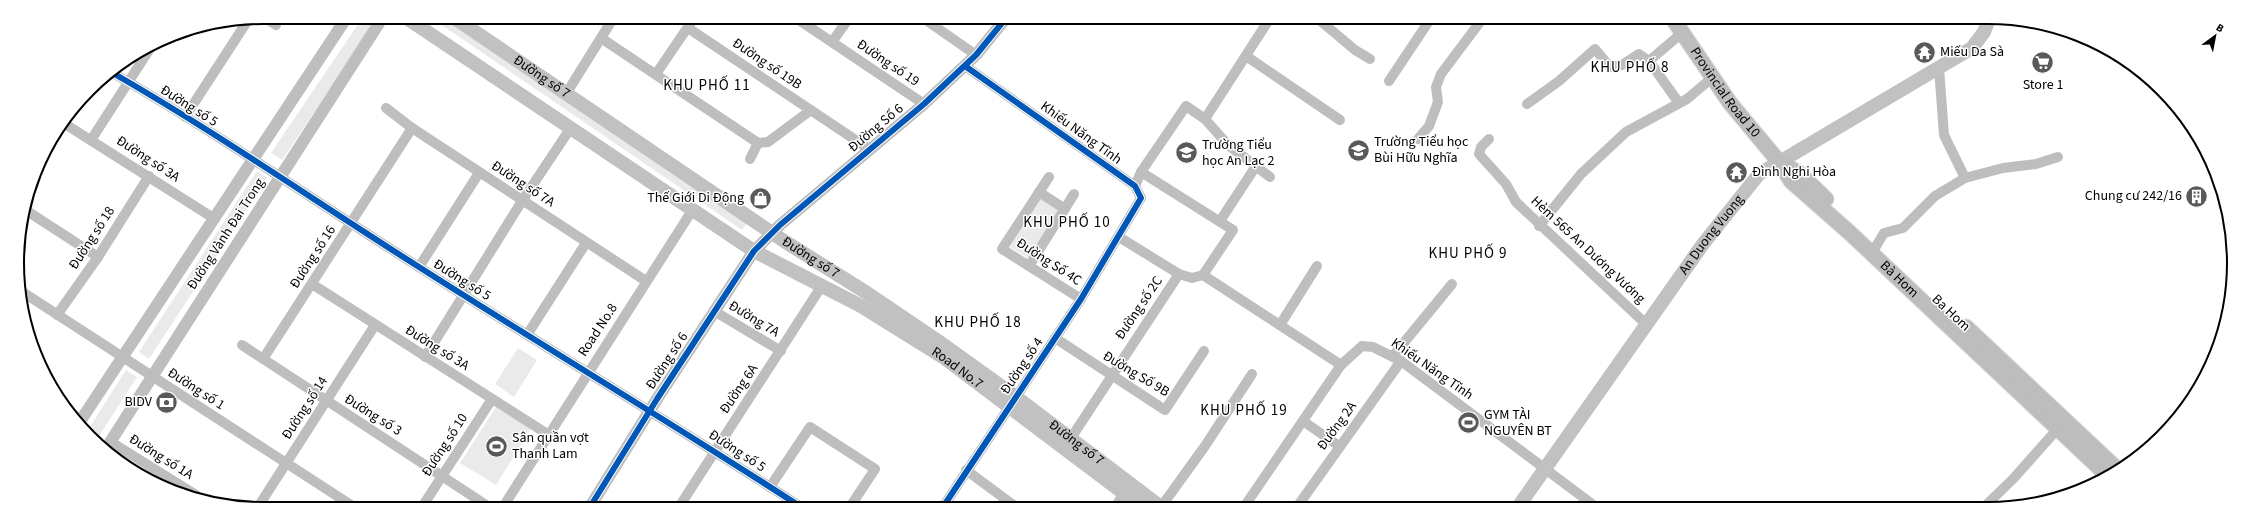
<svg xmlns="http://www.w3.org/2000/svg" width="2251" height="526" viewBox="0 0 2251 526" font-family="'Source Sans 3',sans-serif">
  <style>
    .green { fill: #eaeaea }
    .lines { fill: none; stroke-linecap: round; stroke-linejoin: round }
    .primary-casing { stroke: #dbdbdb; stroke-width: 17 }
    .minor { stroke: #bebebe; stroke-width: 10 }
    .tertiary { stroke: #bebebe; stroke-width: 12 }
    .secondary { stroke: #c1c1c1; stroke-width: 14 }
    .primary { stroke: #bdbdbd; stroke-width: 15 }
    .cycleway-casing { stroke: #fff; stroke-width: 8 }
    .cycleway { stroke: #0057b8; stroke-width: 6 }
    .labels { text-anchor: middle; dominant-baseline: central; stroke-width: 3; stroke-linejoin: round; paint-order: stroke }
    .poi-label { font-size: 14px; fill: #000; stroke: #fff; text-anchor: start }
    .street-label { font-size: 14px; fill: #000; stroke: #fff }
    .neighbourhood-label { font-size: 15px; letter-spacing: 1px; fill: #000; stroke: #fff }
    .rim { fill: none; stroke: #000; stroke-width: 2 }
  </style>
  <rect width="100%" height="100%" fill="#fff"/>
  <g class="green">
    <path d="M363,17L378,18L282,160L271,153Z"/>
    <path d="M430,17H447L747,223L742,230Z"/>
    <path d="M257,171L267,178L149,359L139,352Z"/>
    <path d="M1040,198L1059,210L1029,259L1010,247Z"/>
    <path d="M518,348L537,360L514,397L495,384Z"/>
    <path d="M126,370L137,377L97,439L88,430Z"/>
    <path d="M496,407L531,429L496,485L460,463Z"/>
  </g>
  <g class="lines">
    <defs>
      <g id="primary">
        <path id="s4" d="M1673,19L1730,103L1780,163L1791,181L1850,233L2108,476"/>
        <path d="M1781,163L1799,173L1826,199"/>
        <path d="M1966,327L2117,469"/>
      </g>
    </defs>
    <use href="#primary" class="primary-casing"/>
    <g class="minor">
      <path d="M264,17L276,25"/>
      <path d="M796,18L924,104"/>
      <path d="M923,18L976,55"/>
      <path d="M1317,18L1355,50L1370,59"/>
      <path d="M688,28L869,149"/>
      <path d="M601,38L758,143L768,142L811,110"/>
      <path d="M832,42L849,18"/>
      <path d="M1246,56L1340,120"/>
      <path d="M1649,61L1679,103"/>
      <path d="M1939,68L1944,135L1965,178"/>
      <path d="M111,72C216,132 316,202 419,267C546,348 675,425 801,507"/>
      <path d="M656,74L694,18"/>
      <path d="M1389,81L1431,18"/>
      <path d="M566,94L614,17"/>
      <path d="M1527,104L1559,81L1595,49L1610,67L1622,65L1639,54L1649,61L1683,32"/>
      <path d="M386,108L412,128L646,281"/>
      <path d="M185,117L248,20"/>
      <path d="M1205,119L1228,145L1270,177"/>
      <path d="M65,124L215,219"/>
      <path d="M1418,139L1429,126L1438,102L1436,87L1441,74L1483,18"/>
      <path d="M1489,139L1481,147L1479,154L1506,184L1516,202L1646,324"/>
      <path d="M91,140L151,47"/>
      <path d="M750,159L758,143"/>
      <path d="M1141,172L1233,230L1203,275"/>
      <path d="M1049,177L1002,249L1081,299"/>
      <path d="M1135,186L1141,172L1186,106L1205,119L1270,18"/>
      <path d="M1039,192L1065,209"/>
      <path d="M27,211L98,257"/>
      <path d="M1220,221L1256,166"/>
      <path d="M1539,226L1581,174L1626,132L1687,99L1713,77"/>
      <path d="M1119,237L1179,274L1192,278L1203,275L1341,365"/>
      <path d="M1872,253L1884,233L1903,228L1935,196L1965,178L2003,168L2036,164L2058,157"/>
      <path d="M1029,266L1074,194"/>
      <path d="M419,267L479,173"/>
      <path d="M312,284L549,435"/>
      <path d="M24,293L354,507"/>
      <path d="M714,311L781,351"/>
      <path d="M57,315L98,257L149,176"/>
      <path d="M1280,325L1317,266"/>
      <path d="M527,335L586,243"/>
      <path d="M1055,338L1165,410L1204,351"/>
      <path d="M242,345L489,507"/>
      <path d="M1393,356L1452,284"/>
      <path d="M425,357L522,201L570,129"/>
      <path d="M263,359L412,128"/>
      <path d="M66,410L81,419"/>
      <path d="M1303,421L1339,446"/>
      <path d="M1071,438L1179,274"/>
      <path d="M111,442L196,495"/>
      <path d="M966,470L1016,507"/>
      <path d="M770,487L810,427L875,469L850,507"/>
      <path d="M258,507L375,325"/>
      <path d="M422,507L492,399"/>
      <path d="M503,507L693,209"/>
      <path d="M679,507L821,287"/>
      <path d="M943,507L1081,299L1141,198L1135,186L965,66"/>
      <path d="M1115,507L1127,489"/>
      <path d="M1161,507L1205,446L1252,374"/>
      <path d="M1244,507L1341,365L1362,346L1373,347L1401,361L1596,507"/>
      <path d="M1297,507L1401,361"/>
      <path d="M1984,507L2013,479L2061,425"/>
    </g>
    <g class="tertiary">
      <path d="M79,423L347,17"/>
      <path d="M107,447L383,17"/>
      <path d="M590,507L657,399L754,251L780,225L924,104L976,55L1006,18"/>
    </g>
    <g class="secondary">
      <path id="s1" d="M405,17L754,251L861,306L943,357L1142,507"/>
      <path id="s2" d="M453,17L784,241L867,293L938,341L1016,397L1161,507"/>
      <path id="s3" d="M1518,507L1703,244L1759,174L1972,48L1984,32L1989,19"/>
    </g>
    <use href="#primary" class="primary"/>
    <defs>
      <g id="cycleway">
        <path d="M111,72C216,132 316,202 419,267C546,348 675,425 801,507"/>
        <path d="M590,507L657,399L754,251L780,225L924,104L976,55L1006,18"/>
        <path d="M943,507L1081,299L1141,198L1135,186L965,66"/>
      </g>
    </defs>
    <use href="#cycleway" class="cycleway-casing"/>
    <use href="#cycleway" class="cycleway"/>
  </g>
  <defs>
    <symbol id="temple-disc" viewBox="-11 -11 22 22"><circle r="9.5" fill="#595959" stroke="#fff"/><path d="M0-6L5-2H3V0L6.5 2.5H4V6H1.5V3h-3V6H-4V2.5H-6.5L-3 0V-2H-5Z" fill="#fff"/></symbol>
    <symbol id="supermarket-disc" viewBox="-11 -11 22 22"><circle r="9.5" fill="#595959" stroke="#fff"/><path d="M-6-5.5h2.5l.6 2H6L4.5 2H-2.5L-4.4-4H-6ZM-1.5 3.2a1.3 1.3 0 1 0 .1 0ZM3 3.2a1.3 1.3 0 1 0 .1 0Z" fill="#fff"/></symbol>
    <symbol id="school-disc" viewBox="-11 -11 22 22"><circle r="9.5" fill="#595959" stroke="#fff"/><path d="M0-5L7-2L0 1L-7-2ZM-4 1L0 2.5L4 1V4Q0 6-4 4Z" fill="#fff"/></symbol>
    <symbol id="building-disc" viewBox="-11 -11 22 22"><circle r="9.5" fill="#595959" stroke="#fff"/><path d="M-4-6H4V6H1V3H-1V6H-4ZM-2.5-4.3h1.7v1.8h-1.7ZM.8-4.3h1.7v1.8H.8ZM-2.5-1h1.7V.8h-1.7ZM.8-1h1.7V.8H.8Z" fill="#fff"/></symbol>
    <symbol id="shop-disc" viewBox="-11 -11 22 22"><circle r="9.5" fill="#595959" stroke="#fff"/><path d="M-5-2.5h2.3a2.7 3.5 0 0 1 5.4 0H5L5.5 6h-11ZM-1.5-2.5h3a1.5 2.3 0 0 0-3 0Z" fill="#fff"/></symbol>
    <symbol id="bank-disc" viewBox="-11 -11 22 22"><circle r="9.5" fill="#595959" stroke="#fff"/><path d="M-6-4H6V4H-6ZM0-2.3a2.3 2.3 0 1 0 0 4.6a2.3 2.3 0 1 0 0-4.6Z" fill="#fff"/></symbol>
    <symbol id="stadium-disc" viewBox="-11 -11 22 22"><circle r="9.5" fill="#595959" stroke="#fff"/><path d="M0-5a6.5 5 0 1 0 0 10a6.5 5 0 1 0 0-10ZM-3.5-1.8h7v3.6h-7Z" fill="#fff"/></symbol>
  </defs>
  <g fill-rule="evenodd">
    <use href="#temple-disc" x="1912" y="40" width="25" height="25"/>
    <use href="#supermarket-disc" x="2030" y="50" width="25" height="25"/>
    <use href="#school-disc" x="1346" y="138" width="25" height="25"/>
    <use href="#school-disc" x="1174" y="140" width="25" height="25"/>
    <use href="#temple-disc" x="1724" y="160" width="25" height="25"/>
    <use href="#building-disc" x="2184" y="184" width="25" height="25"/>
    <use href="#shop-disc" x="748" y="186" width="25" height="25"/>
    <use href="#bank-disc" x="154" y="390" width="25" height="25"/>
    <use href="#stadium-disc" x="1456" y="410" width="25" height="25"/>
    <use href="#stadium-disc" x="484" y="434" width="25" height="25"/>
  </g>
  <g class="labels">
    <g class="poi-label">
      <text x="1940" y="52">Miếu Da Sà</text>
      <text x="2043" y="85" text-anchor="middle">Store 1</text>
      <text x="1374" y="142">Trường Tiểu học<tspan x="1374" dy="16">Bùi Hữu Nghĩa</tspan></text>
      <text x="1202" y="145">Trường Tiểu<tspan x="1202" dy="16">học An Lạc 2</tspan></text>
      <text x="1752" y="172">Đình Nghi Hòa</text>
      <text x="2182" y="196" text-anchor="end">Chung cư 242/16</text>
      <text x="744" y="198" text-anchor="end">Thế Giới Di Động</text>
      <text x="152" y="402" text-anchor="end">BIDV</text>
      <text x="1484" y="415">GYM TÀI<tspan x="1484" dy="16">NGUYÊN BT</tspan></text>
      <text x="512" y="438">Sân quần vợt<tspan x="512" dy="16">Thanh Lam</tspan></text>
    </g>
    <g class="street-label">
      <text transform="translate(888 63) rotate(34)">Đường số 19</text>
      <text transform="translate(767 64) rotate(34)">Đường số 19B</text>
      <text stroke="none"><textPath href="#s2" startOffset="107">Đường số 7</textPath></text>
      <text stroke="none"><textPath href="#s4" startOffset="90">Provincial Road 10</textPath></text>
      <text transform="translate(189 106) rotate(32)">Đường số 5</text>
      <text transform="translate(876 128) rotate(-40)">Đường Số 6</text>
      <text transform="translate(1081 133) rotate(36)">Khiếu Năng Tĩnh</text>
      <text transform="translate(148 159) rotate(33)">Đường số 3A</text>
      <text transform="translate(523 184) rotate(33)">Đường số 7A</text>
      <text transform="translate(226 234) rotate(-57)">Đường Vành Đai Trong</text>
      <text stroke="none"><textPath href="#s3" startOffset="334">An Duong Vuong</textPath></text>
      <text transform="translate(92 238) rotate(-57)">Đường số 18</text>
      <text transform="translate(1588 250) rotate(43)">Hẻm 565 An Dương Vương</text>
      <text transform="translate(313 257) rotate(-57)">Đường số 16</text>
      <text stroke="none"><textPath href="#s2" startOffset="431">Đường số 7</textPath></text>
      <text transform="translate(1049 262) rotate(33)">Đường Số 4C</text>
      <text stroke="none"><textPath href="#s4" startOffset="347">Bà Hom</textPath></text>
      <text transform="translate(462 280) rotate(32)">Đường số 5</text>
      <text transform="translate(1139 308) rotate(-56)">Đường số 2C</text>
      <text transform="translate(1951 313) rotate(43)">Ba Hom</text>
      <text transform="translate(754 319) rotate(31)">Đường 7A</text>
      <text transform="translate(598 330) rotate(-57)">Road No.8</text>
      <text transform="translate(437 348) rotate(32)">Đường số 3A</text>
      <text transform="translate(667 361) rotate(-57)">Đường số 6</text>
      <text transform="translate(1022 366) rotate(-56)">Đường số 4</text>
      <text stroke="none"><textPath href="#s1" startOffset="655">Road No.7</textPath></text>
      <text transform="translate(1432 369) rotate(35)">Khiếu Năng Tĩnh</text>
      <text transform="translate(1136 374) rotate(31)">Đường Số 9B</text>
      <text transform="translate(196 389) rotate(33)">Đường số 1</text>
      <text transform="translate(739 389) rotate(-56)">Đường 6A</text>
      <text transform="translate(305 408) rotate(-57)">Đường số 14</text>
      <text transform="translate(373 415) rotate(32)">Đường số 3</text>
      <text transform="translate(1337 426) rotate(-54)">Đường 2A</text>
      <text stroke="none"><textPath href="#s2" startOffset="755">Đường số 7</textPath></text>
      <text transform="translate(445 445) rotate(-57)">Đường số 10</text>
      <text transform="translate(737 451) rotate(33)">Đường số 5</text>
      <text transform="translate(161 457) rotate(32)">Đường số 1A</text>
    </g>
    <g class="neighbourhood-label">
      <text x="1630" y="67">KHU PHỐ 8</text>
      <text x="707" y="85">KHU PHỐ 11</text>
      <text x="1067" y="222">KHU PHỐ 10</text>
      <text x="1468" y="253">KHU PHỐ 9</text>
      <text x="978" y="322">KHU PHỐ 18</text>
      <text x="1244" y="410">KHU PHỐ 19</text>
    </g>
  </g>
  <path d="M0 0H2251V526H0ZM263 24H1988A239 239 0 0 1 2227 263V263A239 239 0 0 1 1988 502H263A239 239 0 0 1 24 263V263A239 239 0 0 1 263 24Z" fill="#fff" fill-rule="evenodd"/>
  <path class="rim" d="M263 24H1988A239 239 0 0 1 2227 263V263A239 239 0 0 1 1988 502H263A239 239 0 0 1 24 263V263A239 239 0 0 1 263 24Z"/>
  <g transform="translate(2215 36) rotate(32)" stroke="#ffffff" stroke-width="3" paint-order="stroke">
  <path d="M0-3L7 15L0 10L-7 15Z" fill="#000000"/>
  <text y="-6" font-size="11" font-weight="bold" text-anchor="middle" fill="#000000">B</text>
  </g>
</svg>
